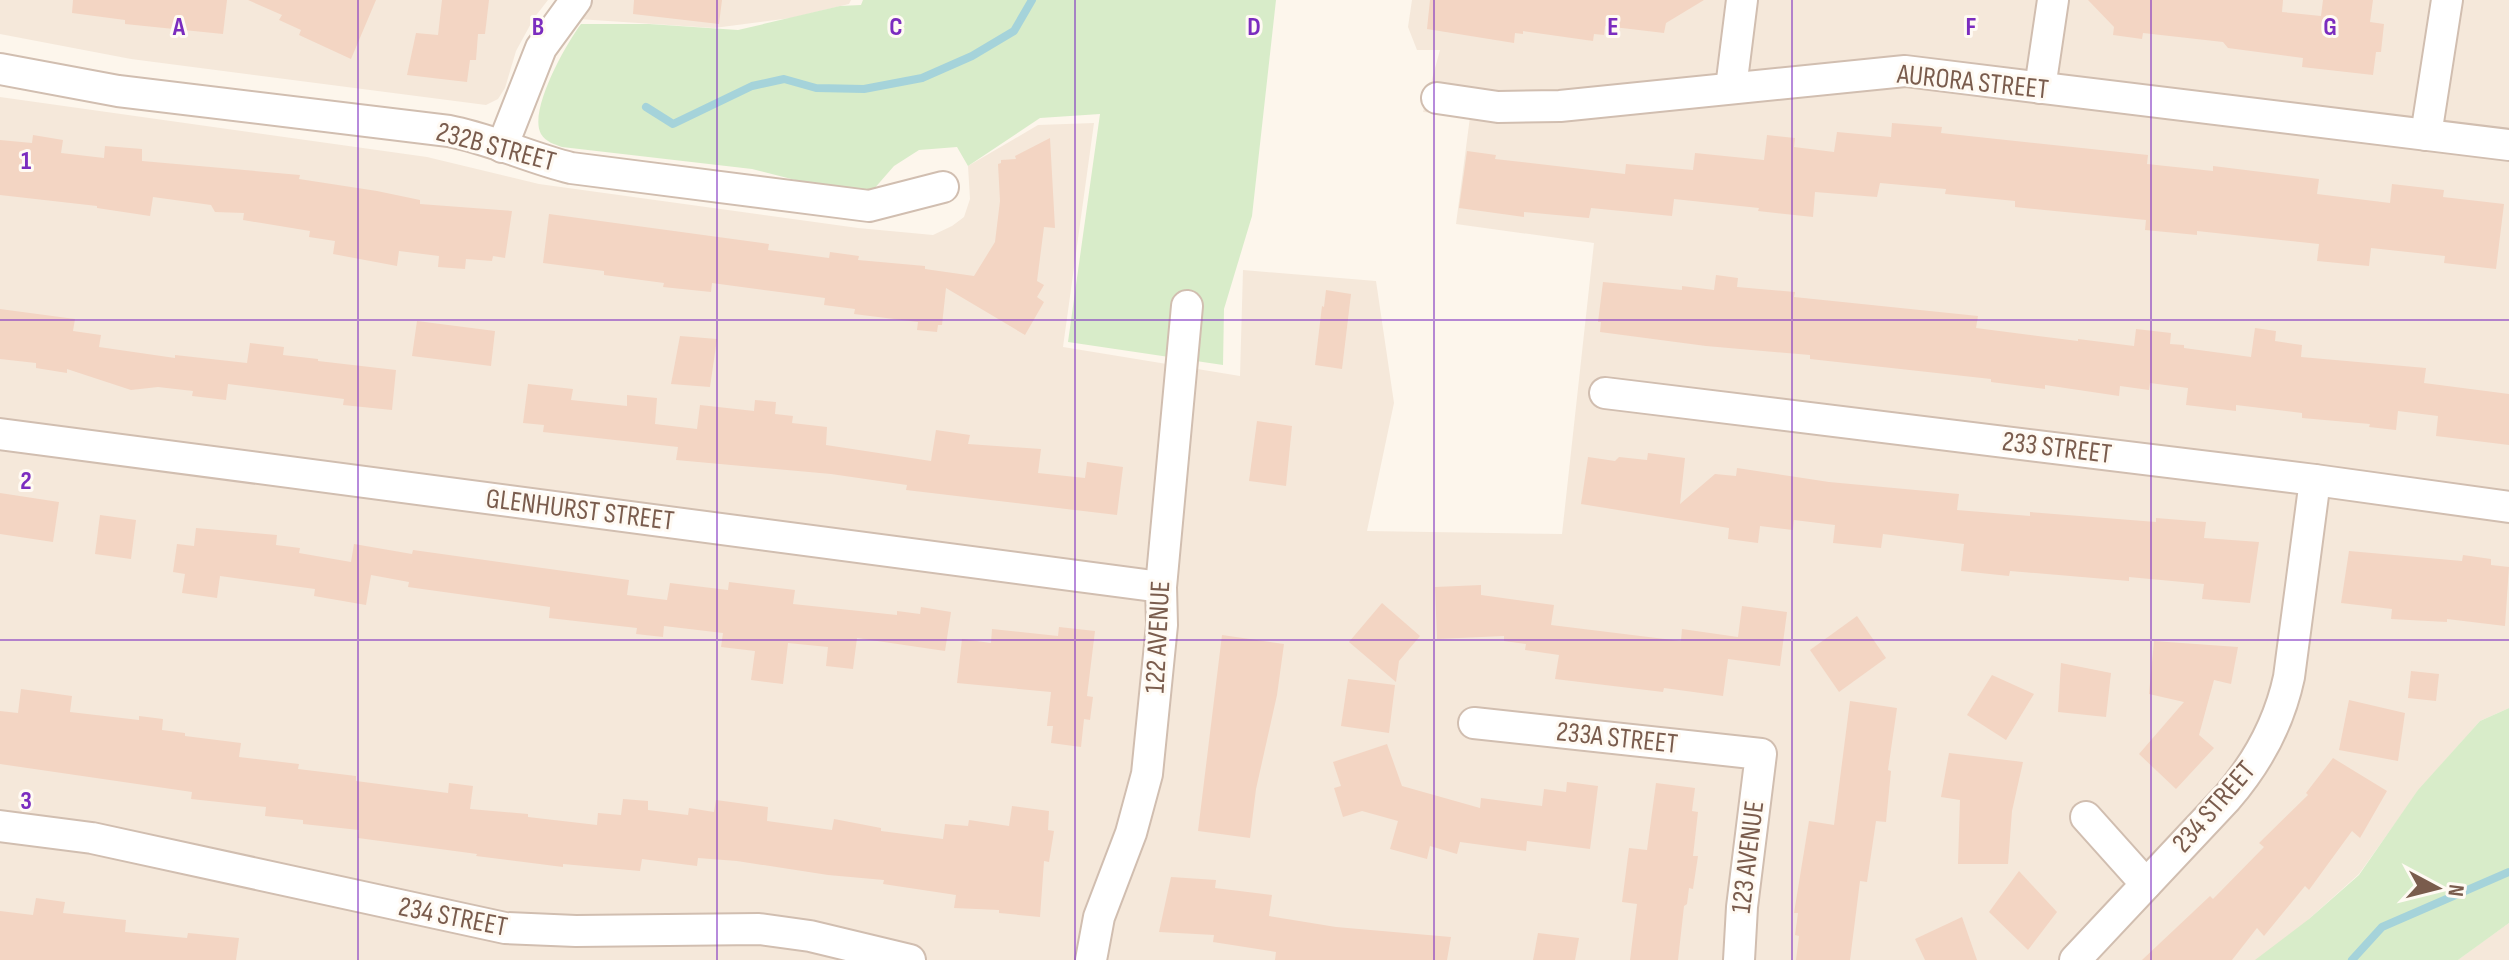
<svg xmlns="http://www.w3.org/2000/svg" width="2509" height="960" viewBox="0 0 2509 960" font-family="'Sofia Sans Condensed',sans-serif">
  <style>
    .residential { fill: #f5e8da }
    .green { fill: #d8ecc9 }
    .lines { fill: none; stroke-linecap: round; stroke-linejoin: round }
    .stream { stroke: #a5d3da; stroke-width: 8 }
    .building { fill: #f3d5c3 }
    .minor-casing { stroke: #d1beb0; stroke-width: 34 }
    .minor { stroke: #fff; stroke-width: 30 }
    .grid { fill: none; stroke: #7b2cbf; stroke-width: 2; stroke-opacity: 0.55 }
    .labels { text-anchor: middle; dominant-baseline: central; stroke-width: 6; stroke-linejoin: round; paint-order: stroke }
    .street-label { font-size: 28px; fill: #7a5c4d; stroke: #fffaf3 }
    .grid-label { font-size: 26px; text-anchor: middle; font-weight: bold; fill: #7b2cbf; stroke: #fffaf3; stroke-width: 6; stroke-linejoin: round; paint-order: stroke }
  </style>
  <rect width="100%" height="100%" fill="#fdf6ec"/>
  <g class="residential">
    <path d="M0,0H548L534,18L516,51L505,88L498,99L486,105L131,59L0,34Z"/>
    <path d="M593,0H851L849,4L791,18L714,28L578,19Z"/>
    <path d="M1412,0H2509V708L2480,721L2419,790L2359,874L2309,919L2285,960H0V97L427,157L539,184L858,228L933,235L952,226L964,217L970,199L968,166L1038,125L1094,123L1063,347L1240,376L1243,270L1376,281L1394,403L1367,531L1562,534L1594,243L1456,224L1470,117L1423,112L1440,50H1417L1408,27Z"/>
    <path d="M2509,923V960H2458L2481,943Z"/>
  </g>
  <g class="green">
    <path d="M863,0H1276L1252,216L1224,309L1223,365L1068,342L1100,114L1040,118L968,166L957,147L919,150L894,166L866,198L752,169L562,147C554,144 546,142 541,134C528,111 566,44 581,24H649L738,30L840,6L861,5Z"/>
    <path d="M2509,708V923L2458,960H2255L2309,919L2359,875L2418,790L2480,721Z"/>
  </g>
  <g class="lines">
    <g class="stream">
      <path d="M646,107L673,124L752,86L784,79L816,88L864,89L922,78L972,56L1014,31L1032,0"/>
      <path d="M2352,960L2382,927L2509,872"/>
    </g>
  </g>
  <g class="building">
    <path d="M73,0H227L223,34L125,24V20L72,13Z"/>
    <path d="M248,0H376L351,59L299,35L301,30L279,20L282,15Z"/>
    <path d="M442,0H489L485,34H478L476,60H470L467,82L407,75L416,33L438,35Z"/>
    <path d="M634,0H722L719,24L633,14Z"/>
    <path d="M1430,0H1704L1666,23L1664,33L1605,26L1604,35L1594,34L1593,41L1523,31V34L1515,33L1514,43L1427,29Z"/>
    <path d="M2088,0H2283L2282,12L2321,16L2323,0H2373L2370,22L2384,24L2381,52H2376L2373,75L2302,67L2303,58L2228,48L2223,42L2143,33L2142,39L2113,35L2114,27Z"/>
    <path d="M1892,123L1942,127L1941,133L2148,155L2147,164L2213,171V166L2319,179L2317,194L2390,203L2392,184L2444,190L2443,197L2504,204L2496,269L2444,263L2445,256L2371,248L2369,266L2317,261L2319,244L2197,231V235L2145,230L2146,220L2015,207V201L1945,194L1946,189L1880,183L1877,197L1815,192L1813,217L1758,211L1759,208L1674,199L1672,216L1591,208L1589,218L1524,212V217L1459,208L1467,151L1496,155L1495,159L1625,174L1626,164L1693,170L1695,153L1764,160L1767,135L1795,138L1794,147L1834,152L1837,132L1891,137Z"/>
    <path d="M33,135L63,140L61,153L104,158L105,146L142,149V161L300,175L299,179L377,191L420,200V204L512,211L505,258L493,256L492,261L466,259L465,269L438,267L439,256L399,251L397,266L333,254L335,241L309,237L310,231L243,220L244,213L215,212L211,205L153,197L150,216L97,208V206L0,195V140L32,143Z"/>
    <path d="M1050,138L1055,228L1044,227L1037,281L1044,285L1037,297L1044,302L1025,335L946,288L942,325H938L937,332L917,330L918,322L854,314L855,309L824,305L825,298L712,283L711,292L663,287L664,283L604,275V271L543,263L549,214L769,244L768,250L829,258L830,252L859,256L858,260L925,266V269L974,276L995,242L1000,201L998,164L1001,163V160L1016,159L1015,156Z"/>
    <path d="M1716,275L1738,278L1737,287L1795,292L1794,297L1978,316L1976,328L2078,341V339L2134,346L2136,329L2171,333L2170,344L2184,345V348L2251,357L2255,328L2276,331L2275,341L2302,345L2301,357L2426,368L2424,383L2509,394V445L2436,436L2438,416L2398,411L2396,430L2369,427L2370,424L2302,418V413L2236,405V411L2186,405L2188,388L2150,383L2149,390L2120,386L2119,396L2045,385V389L1991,382V379L1810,359V355L1706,346L1600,332L1601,322H1598L1603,282L1682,290V286L1714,290Z"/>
    <path d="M1326,290L1351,294L1342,369L1315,365L1322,306L1324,307Z"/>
    <path d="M0,309L75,319L73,331L101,335L99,347L175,358V355L247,363L250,343L284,347L283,355L318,359V361L396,370L392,410L343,405L344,399L228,384L226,400L192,396L193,391L158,387L131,390L67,369V373L36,368V363L0,359Z"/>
    <path d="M417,321L495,331L491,366L412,356Z"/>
    <path d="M680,336L717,339L710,387L671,384Z"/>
    <path d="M528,384L573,389L571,400L627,406V395L657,398L655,424L697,429L700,405L754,411L755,400L776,402L775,414L793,416L792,423L827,427L826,445L931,461L936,430L970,435L968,444L1041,449L1038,473L1085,478L1087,462L1123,467L1117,515L906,490L907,485L831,474L676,460L678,447L543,432L544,425L523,423Z"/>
    <path d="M1257,421L1292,426L1286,486L1249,481Z"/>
    <path d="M1648,453L1685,458L1680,504L1715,474L1736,476L1737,468L1829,482L1959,494L1957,510L2030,516V512L2156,522V518L2206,522L2204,538L2259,542L2250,603L2202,599L2204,584L2129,577V581L2010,571L2009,576L1961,571L1964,544L1883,534L1881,548L1833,543L1835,525L1794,520L1793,530L1760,526L1758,543L1728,539L1729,528L1581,504L1588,457L1615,461L1619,457L1647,460Z"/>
    <path d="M0,493L59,502L53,542L0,534Z"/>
    <path d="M100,515L136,520L131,559L95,554Z"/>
    <path d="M196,528L277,535L276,545L300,548L299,553L351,562L354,544L412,554L413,550L629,580L627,595L667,600L670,583L728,590L729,582L795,590L793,604L897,615V611L920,614L921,607L951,612L945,651L857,638L853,669L826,666L828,647L788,643L783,684L751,680L755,651L721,647L723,633L664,626L663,637L636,634L637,628L549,618L550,607L408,587L409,582L371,575L366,605L314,596L315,589L220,576L217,598L182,593L185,574L173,572L177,544L194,546Z"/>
    <path d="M2349,551L2462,561L2463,555L2491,559V565L2509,567L2505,626L2447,619V622L2391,619L2392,609L2341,603Z"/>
    <path d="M1481,585V595L1554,605L1551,625L1681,641L1682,629L1738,637L1742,606L1787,612L1780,666L1728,659L1723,696L1664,688L1663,692L1555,679L1559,655L1525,650L1526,644L1504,641V636L1437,639L1435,587Z"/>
    <path d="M1382,603L1420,636L1399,661L1396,682L1349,642Z"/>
    <path d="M1857,616L1886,658L1839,692L1810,650Z"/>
    <path d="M1059,627L1095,631L1087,696L1093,697L1090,720L1084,719L1081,747L1051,743L1053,726H1047L1051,692L957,683L962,639L991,643L992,629L1058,636Z"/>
    <path d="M1222,635L1284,644L1277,695L1256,789L1250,838L1198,831Z"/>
    <path d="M2154,641L2238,647L2231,684L2214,680L2199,735L2214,748L2176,789L2139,754L2184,702L2149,694Z"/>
    <path d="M2061,663L2111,673L2106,717L2058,712Z"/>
    <path d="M2411,671L2439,674L2436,701L2408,698Z"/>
    <path d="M1992,675L2034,694L2006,740L1967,715Z"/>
    <path d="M1348,679L1395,685L1389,733L1341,726Z"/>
    <path d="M21,689L72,696L70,712L139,720V716L163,719L162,730L185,733V736L241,743L239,757L299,764L298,769L356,776V781L448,793L449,783L473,786L470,809L528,814V817L597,825L598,813L621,815L623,799L648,801V810L688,815L689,808L714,812L716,800L768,807L767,821L832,830L834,819L881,828V831L943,839L945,824L968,826L969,820L1009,826L1012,806L1049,811L1048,830L1054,831L1049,862L1044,861L1040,917L999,913V910L954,908L956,895L883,884L884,880L828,875L737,861L698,858L697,866L642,859L640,871L563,864V867L476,856L477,854L358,838L359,830L303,824V820L265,816L266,807L191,799L192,792L0,764V711L18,713Z"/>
    <path d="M2349,700L2405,713L2398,761L2339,750Z"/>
    <path d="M1850,701L1897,708L1888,770L1891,771L1886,822L1876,821L1867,882L1860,881L1850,960H1796L1799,936L1795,935L1798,913H1794L1809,821L1834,825Z"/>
    <path d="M1387,744L1402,786L1480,808L1481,798L1542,806L1544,789L1566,792L1567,782L1598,786L1590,849L1527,841L1526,851L1460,842L1457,854L1430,846L1427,859L1390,849L1398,821L1362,811L1343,817L1334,788L1341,786L1333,762Z"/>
    <path d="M1949,753L2023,762L2012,811L2008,864H1958L1960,800L1941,797Z"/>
    <path d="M2333,758L2387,791L2360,838L2352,831L2309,890L2305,886L2264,936L2257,928L2232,960H2142L2210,896L2213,899L2264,847L2259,843L2308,795L2306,793Z"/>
    <path d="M1656,783L1695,788L1692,811L1698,812L1693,856H1698L1693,889L1689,888L1687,904L1684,906L1678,960H1630L1637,904L1622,902L1629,848L1647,850Z"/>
    <path d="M2019,871L2057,912L2028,950L1989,912Z"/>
    <path d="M1171,877L1216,880L1215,888L1272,895L1269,916L1336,927L1451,937L1447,960H1275L1276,952L1213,942L1214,935L1159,932Z"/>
    <path d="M36,898L65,902L63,913L126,920L125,932L187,938L188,933L239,938L236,960H0V911L33,915Z"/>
    <path d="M1962,917L1977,960H1925L1915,939Z"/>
    <path d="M1538,933L1579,938L1575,960H1533Z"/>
  </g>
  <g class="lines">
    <defs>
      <g id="minor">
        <path d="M0,69L118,91L449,131C491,139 530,158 571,168L869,206L943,187"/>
        <path d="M1731,88L1742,0"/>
        <path d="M2040,88L2053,0"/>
        <path d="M1437,98L1498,107L1560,106L1905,71L2509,145"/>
        <path d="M2426,135L2447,0"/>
        <path d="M502,147L541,48L576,0"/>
        <path d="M1605,393L2315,480L2509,507"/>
        <path d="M0,434L1161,587"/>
        <path d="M1474,723L1761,754L1742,907L1739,960"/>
        <path d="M2086,817L2146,884"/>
        <path d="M0,826L92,838L505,928L576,931L759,929L810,936L910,960"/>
        <path d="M1091,960L1099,917L1131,833L1147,774L1162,625L1161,587L1187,306"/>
        <path d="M2075,960L2227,798C2258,762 2279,724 2289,677L2315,480"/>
      </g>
    </defs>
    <use href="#minor" class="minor-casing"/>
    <use href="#minor" class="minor"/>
  </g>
  <path class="grid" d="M358,0V960M717,0V960M1075,0V960M1434,0V960M1792,0V960M2151,0V960M0,320H2509M0,640H2509"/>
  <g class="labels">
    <g class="street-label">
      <text transform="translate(1973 82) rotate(6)">AURORA STREET</text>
      <text transform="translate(496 147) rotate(15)">232B STREET</text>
      <text transform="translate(2057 448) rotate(7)">233 STREET</text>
      <text transform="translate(580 510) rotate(7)">GLENHURST STREET</text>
      <text transform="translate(1158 637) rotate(-87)">122 AVENUE</text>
      <text transform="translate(1617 738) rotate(6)">233A STREET</text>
      <text transform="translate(2214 807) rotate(-49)">234 STREET</text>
      <text transform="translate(1748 857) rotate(-83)">123 AVENUE</text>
      <text transform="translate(453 917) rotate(11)">234 STREET</text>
    </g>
  </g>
  <g class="grid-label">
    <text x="179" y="35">A</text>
    <text x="538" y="35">B</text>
    <text x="896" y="35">C</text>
    <text x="1254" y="35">D</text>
    <text x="1613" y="35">E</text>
    <text x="1971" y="35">F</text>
    <text x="2330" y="35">G</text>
    <text x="26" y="169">1</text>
    <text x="26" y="489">2</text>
    <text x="26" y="809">3</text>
  </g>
  <g transform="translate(2437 888) rotate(97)" stroke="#fffaf3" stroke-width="6" paint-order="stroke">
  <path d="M0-6L14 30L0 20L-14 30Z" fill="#7a5c4d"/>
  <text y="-12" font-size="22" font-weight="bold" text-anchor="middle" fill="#7a5c4d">N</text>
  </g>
</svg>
